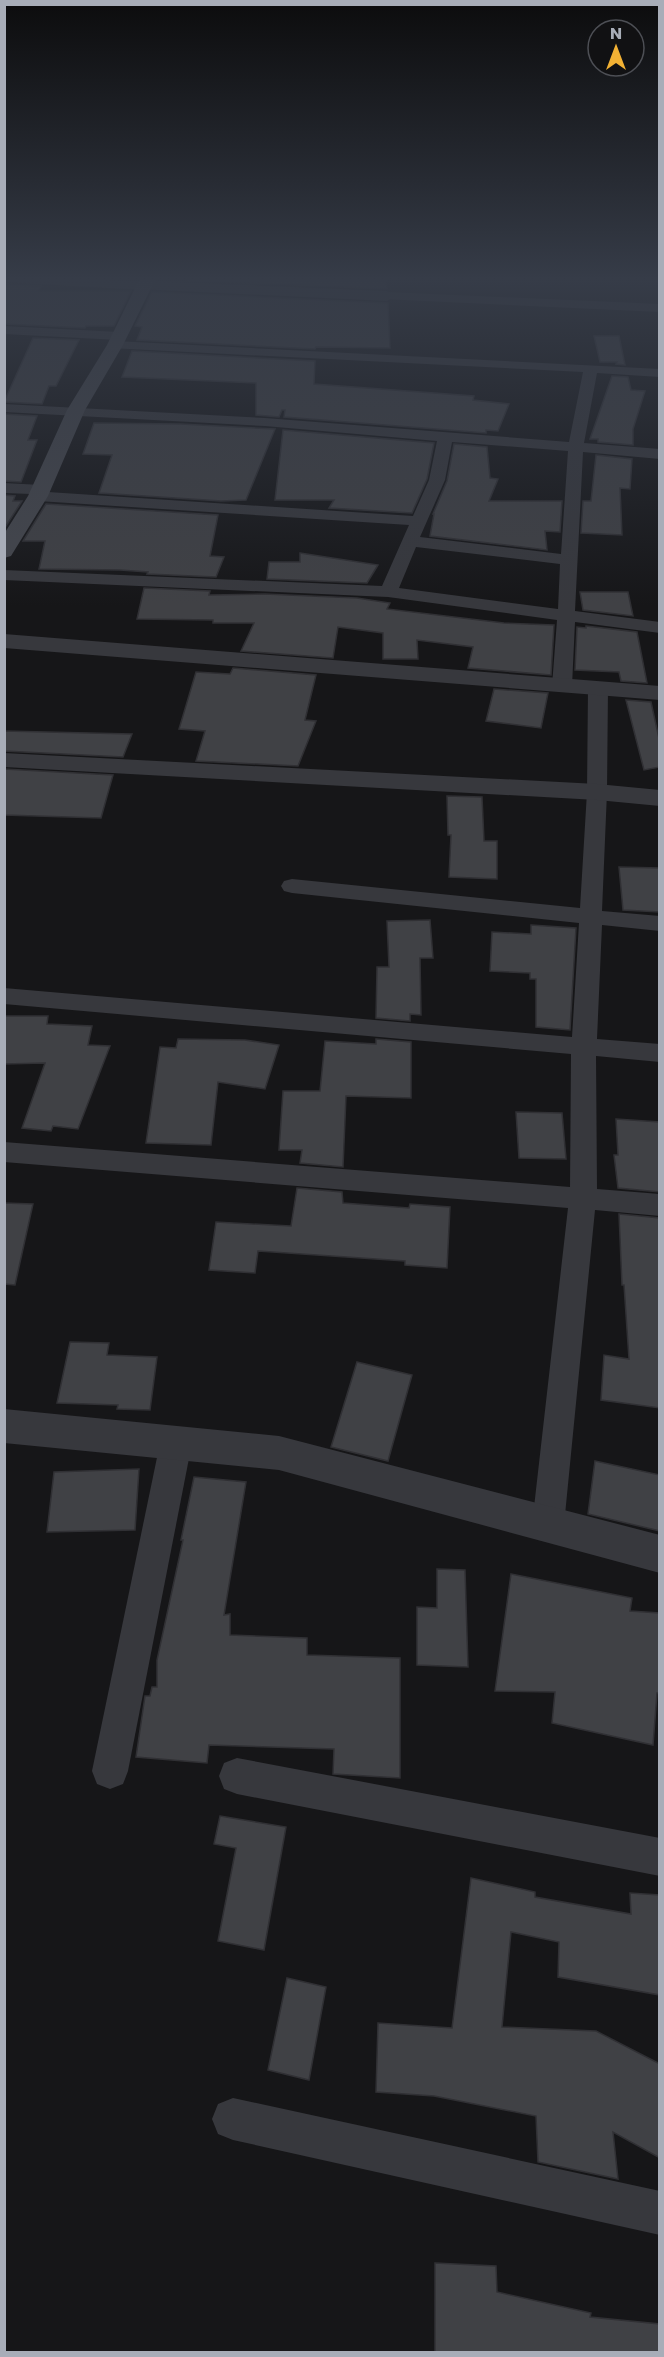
<svg xmlns="http://www.w3.org/2000/svg" width="664" height="2357" viewBox="0 0 664 2357" font-family="Poppins,sans-serif">
  <style>
    .building { fill: #404145; stroke: #303034; stroke-width: 1.5 }
    .lines { fill: none; stroke-linecap: round; stroke-linejoin: round }
    .minor { fill: #37383d; fill-rule: evenodd }
    .tertiary { fill: #37383d; fill-rule: evenodd }
    .secondary { fill: #45474d; fill-rule: evenodd }
  </style>
  <rect width="100%" height="100%" fill="#161618"/>
  <g class="building">
    <path d="M188,276H369L370,279H386L387,289L186,280Z"/>
    <path d="M4,284L41,286L39,291H131L114,326H86L85,328L4,324Z"/>
    <path d="M152,292L388,303L390,348L316,347L315,349L137,340L142,327L135,326Z"/>
    <path d="M594,336H619L625,365L616,364L617,362H600Z"/>
    <path d="M33,338L79,340L56,386H49L42,404L4,402Z"/>
    <path d="M132,351L315,361L314,384L474,396L473,400L509,404L498,431L486,430V433L284,417L285,410H282L279,417L256,415V383L122,377Z"/>
    <path d="M612,376L628,377L631,390L645,391L633,429V445L598,442V439H590Z"/>
    <path d="M4,414L37,416L28,440H37L21,482L4,481Z"/>
    <path d="M94,423L181,424L275,429L246,500L221,501L99,493L112,455L83,454Z"/>
    <path d="M283,430L434,443L427,479L412,513L329,508L334,500H275Z"/>
    <path d="M454,444L487,447L490,478L498,479L489,501H562L560,532L545,531L547,550L430,536L434,514H433L447,481Z"/>
    <path d="M596,455L632,459L630,489L620,488L622,535L581,533L583,501H591Z"/>
    <path d="M4,495L15,496L13,501H22L4,529Z"/>
    <path d="M46,504L218,515L210,556L224,557L216,577L147,574L148,572L120,570L39,569L45,541H23Z"/>
    <path d="M300,553L378,565L367,583L267,579L269,562H300Z"/>
    <path d="M144,588L210,591L209,595L265,594L357,598L390,603L387,609L504,623L554,625L551,675L468,668L473,647L417,640L418,659H383V633L338,627L333,658L241,651L254,623H213V620L137,619Z"/>
    <path d="M580,592H628L633,616L583,610Z"/>
    <path d="M586,626L637,632L647,683L621,681L619,672L575,670L577,627L586,628Z"/>
    <path d="M233,668L316,675L305,720L316,721L298,766L196,761L205,731L179,729L196,672L230,674Z"/>
    <path d="M494,689L548,693L541,728L486,721Z"/>
    <path d="M626,700L651,702L660,743V767L644,770Z"/>
    <path d="M4,731L132,734L123,757L4,751Z"/>
    <path d="M4,769L113,775L101,818L4,815Z"/>
    <path d="M447,796L482,797L484,841H497V879L449,877L451,835H448Z"/>
    <path d="M619,867L660,868V912L623,910Z"/>
    <path d="M430,920L433,958H420L421,1015L410,1014V1021L376,1018L377,967H389L387,921Z"/>
    <path d="M531,925L576,928L570,1030L536,1027V979H530V973L490,971L492,932L531,934Z"/>
    <path d="M4,1016H48L47,1024L92,1026L88,1045L110,1046L78,1129L53,1126L51,1131L22,1128L45,1063L4,1064Z"/>
    <path d="M178,1039L245,1040L279,1045L265,1089L218,1082L211,1145L146,1143L160,1047L176,1048Z"/>
    <path d="M376,1039L411,1042V1098L346,1096L343,1167L300,1163L302,1150H279L283,1091H320L325,1041L376,1044Z"/>
    <path d="M516,1112L562,1113L566,1159L519,1158Z"/>
    <path d="M616,1119L660,1122V1192L618,1188L614,1155H618Z"/>
    <path d="M297,1188L342,1192L343,1203L409,1208L410,1204L450,1207L447,1268L405,1265V1261L258,1251L255,1273L209,1270L216,1222L291,1226Z"/>
    <path d="M4,1203L33,1204L15,1285L4,1284Z"/>
    <path d="M619,1214L660,1218V1408L601,1400L604,1355L629,1359L624,1285H622Z"/>
    <path d="M70,1342L109,1343L107,1355L157,1357L150,1410L117,1409L118,1405L57,1403Z"/>
    <path d="M357,1362L412,1375L388,1461L331,1447Z"/>
    <path d="M595,1461L660,1475V1531L588,1514Z"/>
    <path d="M139,1469L135,1530L47,1532L54,1472Z"/>
    <path d="M194,1477L246,1482L224,1615L230,1614V1635L307,1638V1655L400,1658V1778L333,1774L334,1749L209,1745L207,1763L136,1757L145,1696H150L152,1687H157V1660L183,1540H181Z"/>
    <path d="M437,1569L465,1570L468,1667L417,1665V1607L437,1608Z"/>
    <path d="M511,1574L632,1598L630,1611L660,1613V1693H657L653,1745L552,1723L555,1692L495,1691Z"/>
    <path d="M220,1816L286,1827L264,1950L218,1941L236,1848L214,1844Z"/>
    <path d="M471,1878L535,1892V1897L631,1914L630,1893L660,1895V1995L558,1977L559,1942L511,1932L502,2027L596,2031L660,2064V2158L613,2132L618,2179L538,2162L536,2116L434,2096L376,2092L378,2023L452,2028Z"/>
    <path d="M287,1978L326,1987L309,2080L268,2070Z"/>
    <path d="M435,2263L496,2266L497,2292L591,2313L590,2317L660,2324V2352H435Z"/>
  </g>
  <g class="lines">
    <g class="minor">
      <path d="M4,276L144,282L150,286L144,290L4,282Z"/>
      <path d="M387,292L660,304V312L382,299L381,296Z"/>
      <path d="M4,326L119,332L126,336L119,340L4,334Z"/>
      <path d="M115,341L660,369V377L597,373L584,443L660,449V459L583,452L575,611L660,622V633L575,622L572,686L569,690H555L552,686L557,620L388,597L4,580V570L382,586L409,525L38,501L32,499L31,494L4,493V483L41,485L47,487L48,492L413,516L429,480L437,441L265,426L4,412V404L265,418L569,442L583,372L110,348L108,345L110,342ZM452,442L568,451L561,554L420,537L445,480ZM416,547L560,564L558,609L399,588Z"/>
      <path d="M598,682L605,684L608,688L607,792L602,911L660,916V931L602,925L597,1039L660,1044V1062L596,1056L597,1189L660,1194V1216L595,1210L564,1525L559,1536L548,1540L537,1536L532,1525L568,1208L4,1162V1142L570,1187L571,1054L4,1004V988L572,1037L579,923L292,893L284,891L281,886L284,881L292,879L580,908L587,792L588,688L591,684Z"/>
      <path d="M176,1429L187,1433L192,1443L128,1771L123,1784L110,1789L97,1784L92,1771L160,1443L165,1433Z"/>
      <path d="M237,1758L660,1838V1876L237,1794L224,1789L219,1776L224,1763Z"/>
      <path d="M233,2098L660,2191V2235L233,2140L218,2134L212,2119L218,2104Z"/>
    </g>
    <g class="tertiary">
      <path d="M144,281L387,291L395,296L387,301L138,289L136,286Z"/>
      <path d="M4,634L660,686V700L4,648Z"/>
      <path d="M4,753L597,784L660,790V806L597,800L4,767Z"/>
      <path d="M4,1409L279,1436L660,1535V1573L279,1470L4,1443Z"/>
    </g>
    <path class="secondary" d="M141,276H157L123,345L85,410L48,496L11,556L4,558V534L28,496L67,410L107,345Z"/>
  </g>
  <linearGradient id="sky" x2="0" y2="1"><stop stop-color="#0c0c0d"/><stop offset="0.46" stop-color="#363c48"/><stop offset="1" stop-color="#363c48" stop-opacity="0"/></linearGradient>
  <rect width="664" height="606" fill="url(#sky)"/>
  <rect width="664" height="2357" fill="none" stroke="#a8adb8" stroke-width="12"/>
  <g transform="translate(616 48)"><circle r="28" fill="#111113" stroke="#4d4f55" stroke-width="1.5"/>
  <path d="M0-4.5L10 22L0 15L-10 22Z" fill="#f2b134"/>
  <text y="-9" font-size="16" font-weight="bold" text-anchor="middle" fill="#a8adb8">N</text>
  </g>
</svg>
